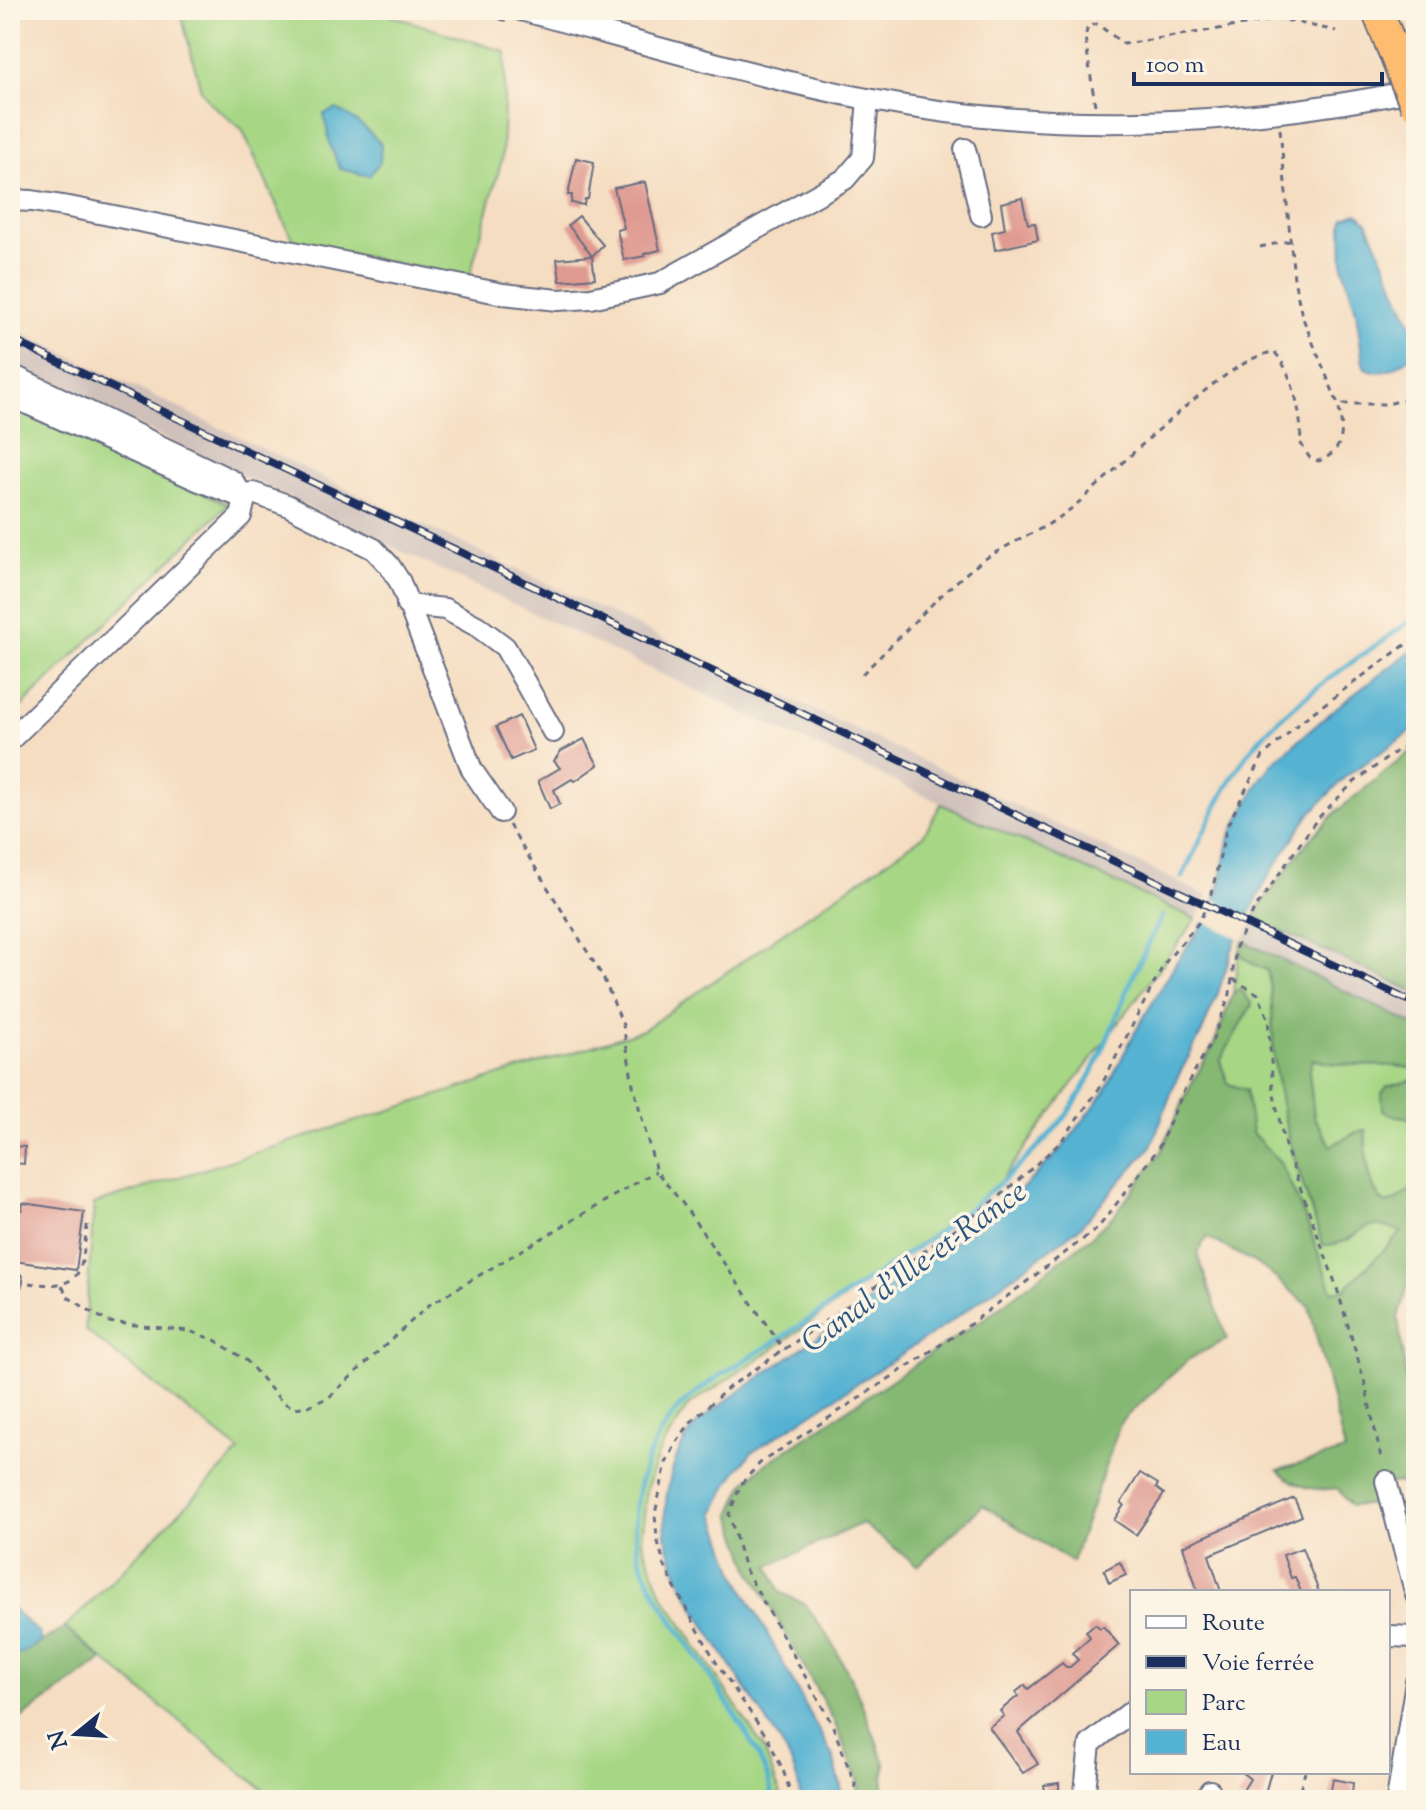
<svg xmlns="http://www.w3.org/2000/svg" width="1426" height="1810" viewBox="0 0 1426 1810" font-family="'Sorts Mill Goudy',serif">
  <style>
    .industrial { fill: #cfc0ba }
    .green { fill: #a7d785; stroke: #618372; stroke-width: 2 }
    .forest { fill: #85b872; stroke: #507468; stroke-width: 2 }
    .water { fill: #54b2d2; stroke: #387098; stroke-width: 2 }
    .pier { fill: #f5ddc1 }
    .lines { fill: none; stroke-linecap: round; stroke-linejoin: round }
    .stream { stroke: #54b2d2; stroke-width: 5 }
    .building { fill: #df9a91 }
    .minor-casing { stroke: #676c81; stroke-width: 24 }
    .highway-casing { stroke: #676c81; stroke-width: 34 }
    .path { stroke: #676c81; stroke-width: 3; stroke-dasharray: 6 6; stroke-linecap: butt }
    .minor { stroke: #fff; stroke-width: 20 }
    .highway { stroke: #fdbc70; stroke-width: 30 }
    .rail-casing { stroke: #1b2f5e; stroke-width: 8 }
    .rail { stroke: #fcf5e5; stroke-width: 5; stroke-dasharray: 15; stroke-linecap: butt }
    .highway-bridge-casing { stroke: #676c81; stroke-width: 34; stroke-linecap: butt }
    .highway-bridge { stroke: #fdbc70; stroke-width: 30 }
    .labels { text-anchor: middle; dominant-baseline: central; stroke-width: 7; stroke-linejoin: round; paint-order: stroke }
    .water-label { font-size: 32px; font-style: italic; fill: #2c5681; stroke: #fcf5e5 }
  </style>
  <rect width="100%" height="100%" fill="#fcf5e5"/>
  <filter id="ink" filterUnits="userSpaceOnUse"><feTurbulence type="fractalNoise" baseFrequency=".0125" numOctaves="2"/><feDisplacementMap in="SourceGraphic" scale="16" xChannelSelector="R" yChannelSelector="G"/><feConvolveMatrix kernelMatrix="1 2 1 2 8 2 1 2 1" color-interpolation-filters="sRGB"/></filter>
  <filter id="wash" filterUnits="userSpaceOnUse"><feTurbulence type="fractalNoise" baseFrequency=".006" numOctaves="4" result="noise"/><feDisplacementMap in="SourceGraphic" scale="32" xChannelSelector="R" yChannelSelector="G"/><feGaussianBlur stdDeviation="1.8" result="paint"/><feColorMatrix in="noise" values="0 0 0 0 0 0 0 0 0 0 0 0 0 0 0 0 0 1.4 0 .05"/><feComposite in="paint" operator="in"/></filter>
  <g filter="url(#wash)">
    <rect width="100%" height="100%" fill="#f5ddc1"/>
    <g class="industrial">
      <path d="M10,327L345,488L1208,896L1196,919L770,725L369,536L10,365Z"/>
      <path d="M1255,919L1416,992V1026L1243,941Z"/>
    </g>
    <g class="green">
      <path d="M180,10H374L506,52L502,159L469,278L294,243L242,129L210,103L201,90Z"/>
      <path d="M10,405L228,504L10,718Z"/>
      <path d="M941,804L1196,919L993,1191L772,1350L688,1406L658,1454L646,1491L642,1541L662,1594L763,1747L780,1793L779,1800H276L65,1628L240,1451L85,1330L94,1204L643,1030L923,836Z"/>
      <path d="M1239,953L1251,963L1267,970C1275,1002 1271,1035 1275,1067C1283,1129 1303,1186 1323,1244L1348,1240L1363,1227L1376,1224L1403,1232L1345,1289L1332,1291L1303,1212L1280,1162L1251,1133L1246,1090L1228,1084L1220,1061L1252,1004L1240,990L1233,993Z"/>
      <path d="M1313,1059C1347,1070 1381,1061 1416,1069V1186L1395,1201L1386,1204C1369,1192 1364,1151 1366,1131L1357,1132L1331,1146L1314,1117L1309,1072Z"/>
    </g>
    <g class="forest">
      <path d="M1416,747V992L1255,919L1257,910L1305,845L1337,811Z"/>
      <path d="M1243,941L1416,1026V1069C1382,1061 1347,1070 1313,1059L1309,1072L1314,1117L1331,1146L1357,1132L1366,1131C1364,1151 1368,1192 1386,1204L1395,1201L1416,1186V1286L1407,1287L1398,1318L1406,1381L1416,1394V1419L1406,1441L1412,1458L1416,1460V1487L1407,1495L1400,1482L1378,1485L1380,1504L1351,1506L1337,1488C1314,1492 1295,1487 1278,1470L1345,1451L1309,1306L1261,1266L1207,1237L1197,1253L1227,1339L1189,1359L1121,1421L1072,1562L983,1505L918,1566L862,1523L769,1566L780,1592L805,1604L830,1639L853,1682L885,1763L882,1800H857L859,1782L834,1721L751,1571L731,1514L745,1483L764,1465L992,1313L1092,1236L1115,1214L1160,1154L1190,1086L1214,1044L1233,993L1240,989L1252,1004L1220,1061L1228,1084L1246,1090L1252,1133L1280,1162L1303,1212L1332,1291L1345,1289L1402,1232C1352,1213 1364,1245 1323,1245C1303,1186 1283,1129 1275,1067C1271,1035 1275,1002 1267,970L1251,963L1239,953Z"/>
      <path d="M1416,1079V1119L1391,1115L1383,1110L1382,1093L1387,1087Z"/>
      <path d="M65,1628L103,1660L10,1726V1659Z"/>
    </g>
    <g class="water">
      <path d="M337,109L363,126L381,144L380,162L369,176L340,169L330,145L324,114Z"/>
      <path d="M1358,213L1367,222L1416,334V353C1399,362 1391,379 1365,368L1363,363L1356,311L1343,267L1342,224L1344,218Z"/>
      <path d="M1416,647V728L1345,777L1309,815L1270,874L1235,941L1218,993L1201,1034L1176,1080L1151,1147L1080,1227L949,1323L751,1453L731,1479L714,1513L735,1573L833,1757L841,1786V1800H800C800,1767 778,1739 761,1712C734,1669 671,1583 666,1535C662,1498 672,1453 696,1425C705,1415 719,1407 730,1398L1004,1207L1063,1147L1104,1093L1134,1034L1177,961L1199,930L1218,893L1230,836L1260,780L1275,761L1336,708Z"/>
      <path d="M10,1606L39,1634L41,1642L10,1659Z"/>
    </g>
    <path class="pier" d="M1211,898L1250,917L1240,939L1200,920Z"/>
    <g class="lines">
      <g class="stream">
        <path d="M1182,877C1203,836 1224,783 1253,747C1293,698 1364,655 1416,617"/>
        <path d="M772,1800L769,1780L757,1752C739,1720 719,1690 699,1659C676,1625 639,1579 636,1536C632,1491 648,1442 679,1408C706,1380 751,1358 784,1336C876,1274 979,1214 1053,1131C1094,1086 1110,1030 1133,976C1142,956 1152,936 1162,916"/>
      </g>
    </g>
    <g id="blocks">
      <g class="building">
        <path d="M576,158L594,162L588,199H585L584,205L571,203L572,195H568Z"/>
        <path d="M645,182L660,250L644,254L645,256L624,260L617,230L624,228L614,188Z"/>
        <path d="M1022,198L1028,224L1035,223L1038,240L995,250L992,232L1005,229L1001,203Z"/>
        <path d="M579,216L603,245L592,256L595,278L560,281L557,259L592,256L568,225Z"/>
        <path d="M519,716L534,750L511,760L496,727Z"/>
        <path d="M584,739L598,765L575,781L572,779L554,790L560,804L550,809L538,781L560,768L554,761L561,751Z"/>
        <path d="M14,1146L25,1147L24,1164L12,1163Z"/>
        <path d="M23,1203L84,1212L76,1270L14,1261L15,1257H10V1208L22,1210Z"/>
        <path d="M1140,1473L1158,1484L1156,1488L1164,1494L1136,1535L1114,1520L1124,1505L1121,1503Z"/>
        <path d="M1294,1498L1302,1516L1209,1555L1221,1592H1198L1183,1546Z"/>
        <path d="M1409,1502L1411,1511L1416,1512V1559L1403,1503Z"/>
        <path d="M1302,1548L1319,1592H1301L1295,1577L1291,1578L1283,1555Z"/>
        <path d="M1120,1562L1126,1575L1109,1583L1104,1570Z"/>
        <path d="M1095,1624L1100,1628L1103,1626L1119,1645L1018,1732L1038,1764L1023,1773L989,1727L1004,1716L1000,1711L1018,1696L1016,1692L1025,1685L1028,1689L1062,1663L1066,1667H1070L1078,1660L1072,1653L1090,1637L1086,1631Z"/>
        <path d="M1246,1772H1271L1263,1800H1237L1250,1779L1244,1774Z"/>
        <path d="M1333,1779L1353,1783L1352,1793L1361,1794V1797L1354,1796L1353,1800H1329Z"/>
        <path d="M1059,1783V1800H1025L1024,1795L1039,1793L1040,1797H1046L1044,1785Z"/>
      </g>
    </g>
  </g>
  <g filter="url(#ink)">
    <use href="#blocks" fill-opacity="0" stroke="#676c81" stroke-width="2"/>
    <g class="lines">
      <defs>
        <g id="minor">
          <path d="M521,10C636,41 751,76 867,99C1047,135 1237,127 1416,90"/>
          <path d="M965,149L981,215"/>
          <path d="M10,200L32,201L69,207L503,294L558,300L591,298L660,283L845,179L863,158L868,99"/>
          <path d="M10,374L233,481L245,499L241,516L10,740"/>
          <path d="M10,396L197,480L236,495L253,493L287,505L374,549L389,565L400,582L472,770L501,812"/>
          <path d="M407,605L445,609L477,626L505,647L553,732"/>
          <path d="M10,1280L12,1281"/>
          <path d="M1386,1481L1416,1595"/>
          <path d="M1388,1636L1416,1637"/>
          <path d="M1084,1800L1090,1744L1132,1711"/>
          <path d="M1205,1800L1210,1791"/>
          <path d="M1397,1800L1416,1682"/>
        </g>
        <path id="highway" d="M1377,10L1404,77"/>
      </defs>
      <use href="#minor" class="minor-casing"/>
      <use href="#highway" class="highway-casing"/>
      <g class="path">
        <path d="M465,10L508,21"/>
        <path d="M1095,105L1085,37L1088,26L1097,24L1124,44L1281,19L1336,31"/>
        <path d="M1280,129L1294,279L1302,316L1338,404H1387L1416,397"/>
        <path d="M1260,247L1289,241"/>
        <path d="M862,674C901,637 935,597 978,564C1006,543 1040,533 1068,511C1112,477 1226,356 1274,352C1291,367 1304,420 1300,442L1309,457L1318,461C1347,451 1343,428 1338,404"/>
        <path d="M509,825L603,977L623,1025L633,1085L656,1171L683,1204L784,1350"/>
        <path d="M1233,979L1258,994L1268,1018L1273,1090L1285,1146L1336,1285L1364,1380L1382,1462"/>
        <path d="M29,1283C88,1291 80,1269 88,1220"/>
        <path d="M62,1286L68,1297L108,1322L189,1331L215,1340L247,1361L282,1402L295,1408L308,1406L328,1398L429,1305L656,1171"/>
        <path d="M790,1800V1791L783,1770L767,1737L716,1662L675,1588L664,1564L657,1538L655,1514L666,1463L678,1440L691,1422L728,1388L872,1289L998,1198L1060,1143L1101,1086L1164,964L1200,921L1212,891L1227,826L1263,756L1304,719L1416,637"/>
        <path d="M854,1800L855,1784L832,1724L745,1569L729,1514L741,1484L760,1463L957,1334L1098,1228L1158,1149L1185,1088L1213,1039L1230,994L1236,947L1253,912L1317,819L1353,783L1416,737"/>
        <path d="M1297,1800L1305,1772"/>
      </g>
      <use href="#minor" class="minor"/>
      <use href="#highway" class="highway"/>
      <defs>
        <path id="rail" d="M10,339L1416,1004"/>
      </defs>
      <use href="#rail" class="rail-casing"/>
      <use href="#rail" class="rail"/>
      <defs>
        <path id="highway-bridge" d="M1404,77L1416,105"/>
      </defs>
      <use href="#highway-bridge" class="highway-bridge-casing"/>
      <use href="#highway-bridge" class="highway-bridge"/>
    </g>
  </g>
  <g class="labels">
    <g class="water-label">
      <text transform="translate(915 1268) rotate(-36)">Canal d'Ille-et-Rance</text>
    </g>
  </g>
  <rect width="1426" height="1810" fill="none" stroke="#fcf5e5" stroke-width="40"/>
  <rect x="1130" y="1590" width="260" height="184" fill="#fcf5e5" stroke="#a2a6af" stroke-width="2"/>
  <rect x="1146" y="1616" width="40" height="12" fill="#ffffff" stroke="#a2a6af" stroke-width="2"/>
  <text x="1202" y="1630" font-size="24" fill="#1b2f5e">Route</text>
  <rect x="1146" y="1656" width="40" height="12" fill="#1b2f5e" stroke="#a2a6af" stroke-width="2"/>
  <text x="1202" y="1670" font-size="24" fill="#1b2f5e">Voie ferrée</text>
  <rect x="1146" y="1690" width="40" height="24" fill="#a7d785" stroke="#a2a6af" stroke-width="2"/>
  <text x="1202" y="1710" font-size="24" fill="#1b2f5e">Parc</text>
  <rect x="1146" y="1730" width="40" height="24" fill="#54b2d2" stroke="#a2a6af" stroke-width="2"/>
  <text x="1202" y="1750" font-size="24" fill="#1b2f5e">Eau</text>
  <g transform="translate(76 1734) rotate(252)" stroke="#fcf5e5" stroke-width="6" paint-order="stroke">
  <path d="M0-6L14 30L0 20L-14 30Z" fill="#1b2f5e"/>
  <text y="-12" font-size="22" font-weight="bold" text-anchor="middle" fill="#1b2f5e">N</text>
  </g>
  <path d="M1134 72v12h248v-12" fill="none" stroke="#1b2f5e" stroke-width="4"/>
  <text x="1146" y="72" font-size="24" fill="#1b2f5e" stroke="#fcf5e5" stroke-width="6" paint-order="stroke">100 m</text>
</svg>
